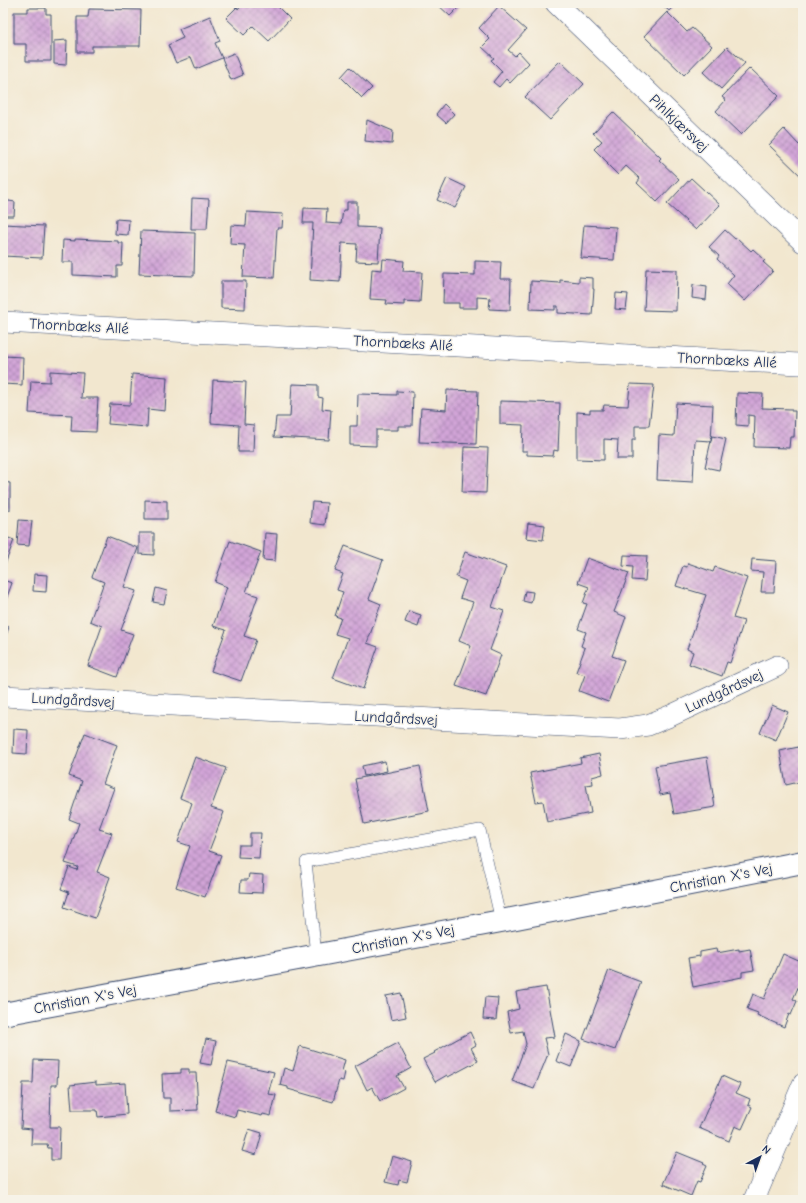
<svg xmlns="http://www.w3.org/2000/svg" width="806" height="1203" viewBox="0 0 806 1203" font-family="'Comic Neue',sans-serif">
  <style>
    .building { fill: url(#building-cross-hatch) }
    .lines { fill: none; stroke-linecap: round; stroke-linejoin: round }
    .service-casing { stroke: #3b4b6f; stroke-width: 12 }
    .minor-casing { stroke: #3b4b6f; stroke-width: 22 }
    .tertiary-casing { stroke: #3b4b6f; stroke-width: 24 }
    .service { stroke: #fff; stroke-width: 11 }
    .minor { stroke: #fff; stroke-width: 21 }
    .tertiary { stroke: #fff; stroke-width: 22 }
    .labels { text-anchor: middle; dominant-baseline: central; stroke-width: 3; stroke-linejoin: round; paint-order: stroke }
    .street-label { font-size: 15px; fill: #1b2f5e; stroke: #f7f3e8 }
  </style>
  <defs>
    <pattern id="building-cross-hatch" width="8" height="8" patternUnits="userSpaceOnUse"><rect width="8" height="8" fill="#d1a4d7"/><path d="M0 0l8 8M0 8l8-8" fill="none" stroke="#a986b2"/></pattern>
  </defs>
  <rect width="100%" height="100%" fill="#f7f3e8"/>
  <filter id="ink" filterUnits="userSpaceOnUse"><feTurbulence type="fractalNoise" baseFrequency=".025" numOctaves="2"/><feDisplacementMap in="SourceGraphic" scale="8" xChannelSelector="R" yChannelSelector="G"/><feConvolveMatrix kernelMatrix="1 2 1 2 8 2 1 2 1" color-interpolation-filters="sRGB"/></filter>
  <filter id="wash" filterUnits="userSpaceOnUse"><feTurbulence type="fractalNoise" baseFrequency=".012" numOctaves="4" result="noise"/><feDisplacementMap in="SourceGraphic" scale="16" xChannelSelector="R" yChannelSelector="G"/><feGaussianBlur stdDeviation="0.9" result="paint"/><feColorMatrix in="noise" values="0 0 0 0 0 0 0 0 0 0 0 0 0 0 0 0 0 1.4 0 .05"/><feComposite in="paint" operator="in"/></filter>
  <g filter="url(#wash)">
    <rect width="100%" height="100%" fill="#f2e7cf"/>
    <g id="blocks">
      <g class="building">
        <path d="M243,3H274L290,19L269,41L253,26L244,35L226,18L237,7L238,9Z"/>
        <path d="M436,3H463L450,16Z"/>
        <path d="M660,3H677L669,11Z"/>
        <path d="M499,6L526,30L508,50L515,56L519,52L529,63L510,83L506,79L499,87L493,82L502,71L491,60L494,58L482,47L490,39L479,28Z"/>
        <path d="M28,8H46V14H51V61H26V44H14V12H28Z"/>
        <path d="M89,9L141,10L140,46H92V52H77V17H88Z"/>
        <path d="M667,12L687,32L692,28L712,46L684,75L644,36Z"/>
        <path d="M210,16L220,41L215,43L222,58L196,69L191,57L176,63L168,45L183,38L179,29Z"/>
        <path d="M67,40L66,65L54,64V41Z"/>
        <path d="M727,47L745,63L721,89L703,72Z"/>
        <path d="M234,53L243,75L231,80L222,58Z"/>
        <path d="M560,61L584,84L550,120L525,97Z"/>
        <path d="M350,67L372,88L362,98L341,77Z"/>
        <path d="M750,68L779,96L741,135L716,111L726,100L722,97Z"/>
        <path d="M444,104L454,114L446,123L436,114Z"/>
        <path d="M613,112L661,158L659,160L679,179L657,202L637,183L640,179L626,166L618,175L607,164L608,163L594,149L602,141L593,133Z"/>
        <path d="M367,120L393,131L392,144L365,141Z"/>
        <path d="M784,129L799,145L803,141V178L769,145Z"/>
        <path d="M447,178L466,187L455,208L437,200Z"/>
        <path d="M691,178L720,205L696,230L667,204Z"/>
        <path d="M192,198L209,199L207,229H191Z"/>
        <path d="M3,200L15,202L14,216H3Z"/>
        <path d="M347,202H357V227L380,228L378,262L356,261L357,244L342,243L340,282L310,280L313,223H303L304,208L327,209L326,223L341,224L343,210H347Z"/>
        <path d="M247,212L283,214L282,228H277L274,278L243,277L245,245L230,244L231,225L246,226Z"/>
        <path d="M116,219L129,220L128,235L115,234Z"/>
        <path d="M3,224L44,226L42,258L3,256Z"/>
        <path d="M584,225L616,227L614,260L581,258Z"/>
        <path d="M725,230L735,239L737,238L751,251L753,249L765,260L763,262L773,271L745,301L727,284L734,275L717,259L719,256L709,247Z"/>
        <path d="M141,231L195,233L194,276L139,274Z"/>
        <path d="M75,239L118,241V243H123L122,266H117V277L73,275V262H62L63,240L75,241Z"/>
        <path d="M383,259L404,261L403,271L422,272L420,302L404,301V305L386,304L387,300L370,299L372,269L382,270Z"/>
        <path d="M475,261L501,262L500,279H511L510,310L489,309L490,298L477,297V308H459V303H443L444,274L475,275Z"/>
        <path d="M646,269L677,270L676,311L644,310Z"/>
        <path d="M579,277L593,278V289H594L592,315L558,313V306H555V310L530,309L531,281L560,283V280L579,282Z"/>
        <path d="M221,281H246L245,309L221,308Z"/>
        <path d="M693,285L707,287L706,300L692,298Z"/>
        <path d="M616,293L628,294L626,310L615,309Z"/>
        <path d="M3,356L23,357L22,385L3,384Z"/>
        <path d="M50,371L83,373L81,398H98L96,432L71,431L72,415L29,413L31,381L50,382Z"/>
        <path d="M132,374L167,377L165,411L148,409L147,427L108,424L110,404L130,405Z"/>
        <path d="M213,380L246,382L244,424L254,425L253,452H238L239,425L211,423Z"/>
        <path d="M292,384L318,385V397L323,398L322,409L331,410L329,440L274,437L276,417H290Z"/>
        <path d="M630,384L654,385L649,426H635V440H632V459H617L618,440L604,439V460L577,459V412L590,413V410H603L604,405L628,406Z"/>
        <path d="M447,390L478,391L476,444L419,442L421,408L446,410Z"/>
        <path d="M397,391L413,392L412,426H398V430H376V446L350,445V426H357L358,394L397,395Z"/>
        <path d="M737,393L763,394L762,408L791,409V411H795L794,437H790L789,448L754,447L755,416L748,415V426L736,425Z"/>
        <path d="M500,401L560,403L558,451L554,450L553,456L527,455V451H522L523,425L500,424Z"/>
        <path d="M676,403L713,405L711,441L712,436L726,439L719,470L705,467L711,441L695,440L693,482L657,480L659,435L674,436Z"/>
        <path d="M464,447L488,448L486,493L462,492Z"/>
        <path d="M3,482L10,483V510H3Z"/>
        <path d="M145,500L167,501V519H145Z"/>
        <path d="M312,502L327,503L325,525L310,523Z"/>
        <path d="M19,520L32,521L29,546L17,545Z"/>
        <path d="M528,523L545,525L543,540L526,538Z"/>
        <path d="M139,533H154V555L139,554Z"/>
        <path d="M265,533L277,534L275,561L263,560Z"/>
        <path d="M3,536L14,540L3,570Z"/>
        <path d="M107,536L138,548L124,587L136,591L121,630L133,634L117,677L88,666L102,626L90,621L104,582L92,577Z"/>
        <path d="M230,541L261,552L246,592L258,596L244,636L256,640L241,681L211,671L226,630L213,626L227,587L215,582Z"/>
        <path d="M345,546L383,560L369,599L381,604L367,643L378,647L363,689L333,678L348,638L335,634L341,618L335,616L343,592L337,590L343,574L335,571Z"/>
        <path d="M465,552L506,567L492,607L504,611L490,650L501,655L486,696L456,686L471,646L459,641L473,602L460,598L466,581L456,577Z"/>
        <path d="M624,555L647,556L645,581L632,580L633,567L623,566Z"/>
        <path d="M587,558L629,573L614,612L626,617L612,656L624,660L608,702L579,691L585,675L576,672L585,648L581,646L586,632L578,629L587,604L583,603L589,587L578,583Z"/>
        <path d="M752,559L776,561L774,592H761L763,572L751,571Z"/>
        <path d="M688,563L713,572L715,567L747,578L733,618L744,621L730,663L727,662L722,676L689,664L693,652L687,649L706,595L676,586L683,566L687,567Z"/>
        <path d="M34,574L47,575L46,592L33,591Z"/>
        <path d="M3,580L12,583L3,608Z"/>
        <path d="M156,588L167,591L164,604L153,602Z"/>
        <path d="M525,591L533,592L531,603L523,601Z"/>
        <path d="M409,611L421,615L418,627L405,622Z"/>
        <path d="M3,624L9,627L3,644Z"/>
        <path d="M772,705L788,712L776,740L760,733Z"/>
        <path d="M14,729L28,730L27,754L13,753Z"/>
        <path d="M85,733L117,745L103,784L114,788L99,829L112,833L97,872L110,877L95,918L64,907L69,892L61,889L69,867L77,870L78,867L65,863L79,823L69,819L82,781L69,776Z"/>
        <path d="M803,746V781L786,785L780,751Z"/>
        <path d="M599,754L603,774L592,777L593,784L586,785L591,813L547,822L543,801L536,802L530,773L581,763L580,758Z"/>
        <path d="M195,757L226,768L211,808L224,812L209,851L221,855L205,897L176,887L190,846L178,842L192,803L180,798Z"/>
        <path d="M707,757L715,807L674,814L670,793L660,795L655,766Z"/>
        <path d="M385,761L387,771L364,776L362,766Z"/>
        <path d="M420,766L429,811L364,824L355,779Z"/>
        <path d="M250,833H261L259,858L238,857L239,845H250Z"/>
        <path d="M249,874L263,875L262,893L240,892L241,880H248Z"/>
        <path d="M716,949L717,953L739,949V951L750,949L754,970L742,972V977L693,987L688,958L700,956V952Z"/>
        <path d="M783,954L803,963V976L793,999L797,1001L791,1015L789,1014L784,1027L757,1015L758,1013L747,1009L753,994L764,999Z"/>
        <path d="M609,970L641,982L615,1050L583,1039Z"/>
        <path d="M546,987L555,1037L544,1038L548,1054L534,1089L512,1081L526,1044L523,1031L511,1033L507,1012L519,1009L516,992Z"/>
        <path d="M401,993L406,1017L391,1020L386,996Z"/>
        <path d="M485,997L498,998L496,1020L483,1019Z"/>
        <path d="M470,1032L476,1045L471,1048L478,1061L448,1077L447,1075L435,1082L423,1059L435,1053L434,1052Z"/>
        <path d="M566,1034L581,1041L571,1067L556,1061Z"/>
        <path d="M206,1039L216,1041L211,1065L200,1063Z"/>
        <path d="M398,1043L411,1068L397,1076L404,1088L380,1101L372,1087L367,1090L355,1066Z"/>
        <path d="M300,1046L345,1060L342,1071L345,1072L343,1081L339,1080L333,1102L288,1089V1087L280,1085L284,1068L293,1071Z"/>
        <path d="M34,1060L58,1061L57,1085H51L50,1127H60L59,1160H51V1148H48L47,1144H31L32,1129L21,1128L23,1083H33Z"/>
        <path d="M228,1062L274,1072L268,1094L276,1095L271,1116L263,1114L262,1116L237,1110L235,1117L215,1111Z"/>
        <path d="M181,1069H189V1073H196L198,1110L170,1111V1098H163L162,1074L181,1073Z"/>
        <path d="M722,1076L740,1084L736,1093L750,1099L748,1105L752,1107L742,1129L735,1126L729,1141L699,1128Z"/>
        <path d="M96,1082V1085L125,1083L127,1114L98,1117L97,1110H72L70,1085Z"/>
        <path d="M249,1129L262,1133L256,1155L242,1151Z"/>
        <path d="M677,1152L704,1163L703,1164L707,1166L700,1182L697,1181L691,1196L663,1184Z"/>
        <path d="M392,1156L412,1162L407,1182L399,1180L398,1185L385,1182Z"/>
      </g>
    </g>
  </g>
  <g filter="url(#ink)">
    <use href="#blocks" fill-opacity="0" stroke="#3b4b6f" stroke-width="1"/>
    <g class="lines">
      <defs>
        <path id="service" d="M316,955L306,862L480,830L501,921"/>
        <g id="minor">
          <path d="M556,3L803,242"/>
          <path d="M3,322L799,364L803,363"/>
          <path d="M3,696L620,729L648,725L670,716L777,666"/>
          <path d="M754,1200L803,1084"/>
        </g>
        <path id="tertiary" d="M3,1014L501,921L803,862"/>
      </defs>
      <use href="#service" class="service-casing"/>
      <use href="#minor" class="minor-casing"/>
      <use href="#tertiary" class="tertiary-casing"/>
      <use href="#service" class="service"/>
      <use href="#minor" class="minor"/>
      <use href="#tertiary" class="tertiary"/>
    </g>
  </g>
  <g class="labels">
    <g class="street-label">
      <text transform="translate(679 123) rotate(44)">Pihlkjærsvej</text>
      <text transform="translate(79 326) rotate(3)">Thornbæks Allé</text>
      <text transform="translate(403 343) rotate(3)">Thornbæks Allé</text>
      <text transform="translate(727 360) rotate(3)">Thornbæks Allé</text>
      <text transform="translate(724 691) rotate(-25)">Lundgårdsvej</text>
      <text transform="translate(73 700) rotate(3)">Lundgårdsvej</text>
      <text transform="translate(396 718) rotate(3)">Lundgårdsvej</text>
      <text transform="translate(721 878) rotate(-11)">Christian X's Vej</text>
      <text transform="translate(403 939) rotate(-11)">Christian X's Vej</text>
      <text transform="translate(85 999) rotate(-11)">Christian X's Vej</text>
    </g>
  </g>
  <rect width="806" height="1203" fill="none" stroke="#f7f3e8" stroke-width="16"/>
  <g transform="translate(760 1157) rotate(41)" stroke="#f7f3e8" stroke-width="3" paint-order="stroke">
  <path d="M0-3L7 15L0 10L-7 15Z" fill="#1b2f5e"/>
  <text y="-6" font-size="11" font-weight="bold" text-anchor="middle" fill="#1b2f5e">N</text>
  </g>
</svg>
